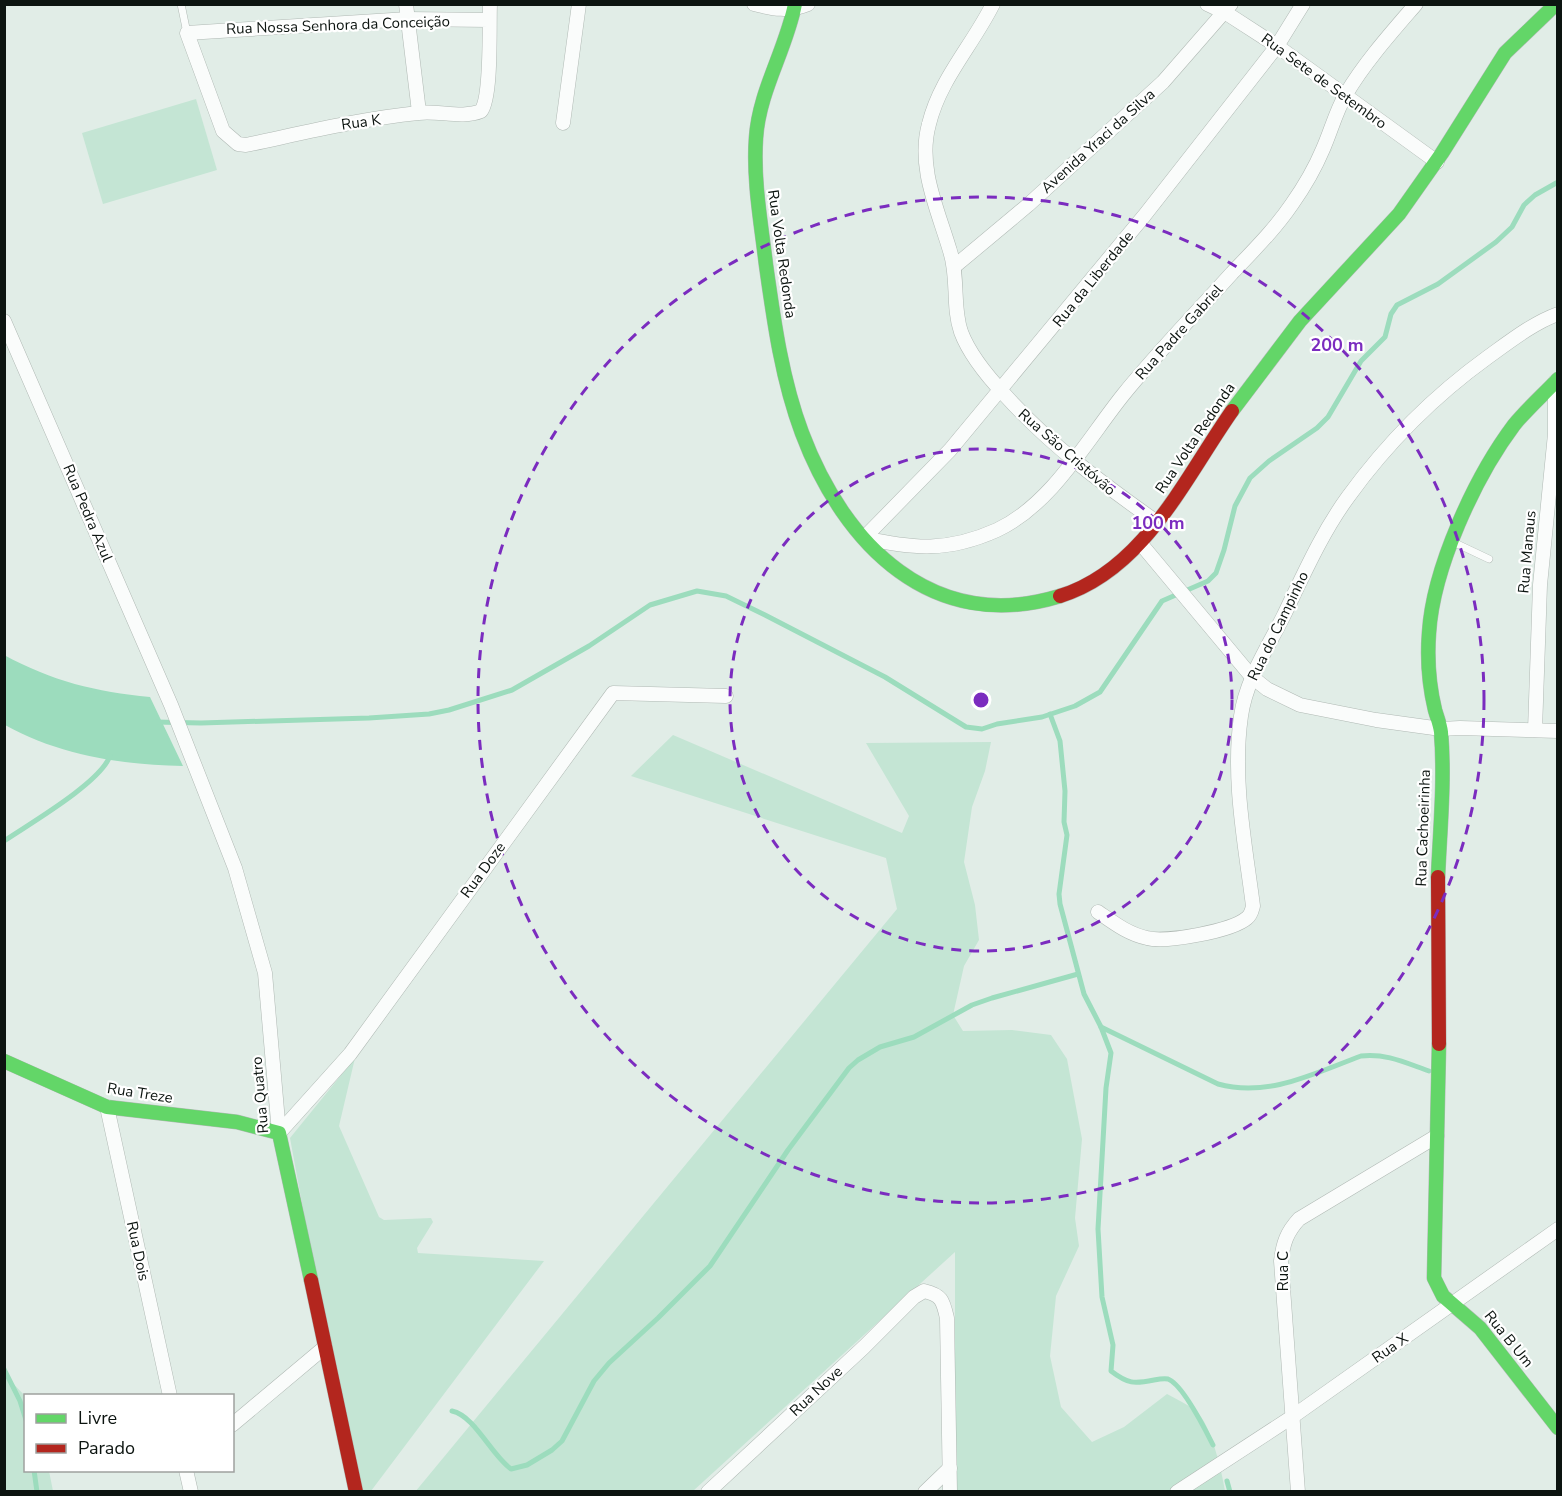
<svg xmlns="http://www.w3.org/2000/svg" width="1562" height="1496" viewBox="0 0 1562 1496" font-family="'Nunito Sans',sans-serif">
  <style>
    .green { fill: #c4e5d4 }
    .water { fill: #9cdcbd }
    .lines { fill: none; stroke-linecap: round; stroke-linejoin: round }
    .stream { stroke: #9cdcbd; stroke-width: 5 }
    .lane-casing { stroke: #b0b9b4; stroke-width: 8 }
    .street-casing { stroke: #b0b9b4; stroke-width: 15 }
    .fast-casing { stroke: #b0b9b4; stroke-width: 15 }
    .jam-casing { stroke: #b0b9b4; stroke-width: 15 }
    .lane { stroke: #fafcfb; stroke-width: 7 }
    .street { stroke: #fafcfb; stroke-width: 14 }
    .fast { stroke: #63d668; stroke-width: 14 }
    .jam { stroke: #b3261e; stroke-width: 14 }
    .ring { fill: none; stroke: #7b2cbf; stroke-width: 3; stroke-dasharray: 10 8 }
    .labels { text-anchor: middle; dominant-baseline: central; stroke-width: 4.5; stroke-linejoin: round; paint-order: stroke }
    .street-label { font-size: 15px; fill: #0c1410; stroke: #fff }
    .centre { fill: #7b2cbf; stroke: #fff; stroke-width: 3 }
    .ring-label { font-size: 18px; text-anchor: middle; font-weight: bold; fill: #7b2cbf; stroke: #fff; stroke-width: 4.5; stroke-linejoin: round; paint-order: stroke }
  </style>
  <rect width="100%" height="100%" fill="#e1ede7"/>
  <g class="green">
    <path d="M196,99L217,170L103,204L82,133Z"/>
    <path d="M673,735L902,833L909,816L866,743L991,742L985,771L972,807L964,862L975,905L979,940L964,966L953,1015L963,1031L1012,1030L1051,1035L1067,1059L1082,1139L1075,1218L1079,1246L1056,1296L1050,1356L1061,1407L1092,1442L1124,1427L1167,1394C1176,1399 1187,1404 1196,1411C1211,1424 1222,1472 1225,1491H955V1252L693,1491L415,1492L897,909L886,858L631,776Z"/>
    <path d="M355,1058L339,1126L379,1217L384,1220L431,1218L433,1222L417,1248L418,1253L544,1261L371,1491H361L310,1247L290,1138Z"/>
    <path d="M4,1374L25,1396L26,1470L49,1471L53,1491H5Z"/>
  </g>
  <path class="water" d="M4,655C52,681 96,692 150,697L183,766C121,765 59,755 5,725Z"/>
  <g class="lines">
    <g class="stream">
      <path d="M1050,714L1060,741L1065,791L1064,822L1067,835L1059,894L1060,904L1084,994L1101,1027L1111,1053L1106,1088L1098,1229L1102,1297L1113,1345L1111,1371C1128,1384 1134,1384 1154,1380C1159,1379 1164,1378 1168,1379C1182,1384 1206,1431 1213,1445"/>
      <path d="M155,722L201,723L369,718L429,714L449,710L512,690L589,646L650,605L697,591L726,596L765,615L885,677L966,727L982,729L997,724L1042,717L1075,706L1100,692L1162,601L1208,581L1216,573L1224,550L1235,506L1250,478L1269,461L1317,428L1328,417L1361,361L1385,337L1391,314L1397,305L1438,284L1496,242L1512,227L1524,205L1535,195L1558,182"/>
      <path d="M4,841C29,824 100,783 110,756"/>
      <path d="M1101,1027L1218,1084C1268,1098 1315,1073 1361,1056C1386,1053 1406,1063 1429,1071"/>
      <path d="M4,1369L20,1401L26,1420"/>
      <path d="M452,1411C475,1416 491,1455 511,1469L527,1465L552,1450L562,1441L594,1381L609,1363L658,1318L710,1266L788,1150L849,1068L858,1060L880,1047L914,1037L972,1005L992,998L1078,974"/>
      <path d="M34,1470L37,1492"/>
      <path d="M1227,1481L1230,1492"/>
    </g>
    <defs>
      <g id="lane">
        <path d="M181,4L187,33"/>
        <path d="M1453,542L1489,559"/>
      </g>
      <g id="street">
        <path d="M406,4L419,112"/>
        <path d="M754,4C773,9 789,12 808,4"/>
        <path d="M993,4C972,46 940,79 929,124C917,167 938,210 950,251C959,278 952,306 961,332C970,356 988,377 1005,395C1050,445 1103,484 1158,523"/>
        <path d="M1207,4L1226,13L1277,46L1437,162"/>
        <path d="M489,20L408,19L187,33L223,131L238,144L246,145C303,133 360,119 418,113C438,110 462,119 481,111C492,97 489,25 490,4"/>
        <path d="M563,123L579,4"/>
        <path d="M955,266L1028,205L1163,82L1231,4"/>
        <path d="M4,321L171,705L235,868L265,973L279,1133"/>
        <path d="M864,538C914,549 948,552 997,530C1051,505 1087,440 1123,395C1157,353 1196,313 1232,273C1253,251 1275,229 1292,204C1304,187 1315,168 1323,149C1331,131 1336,111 1346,94C1365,62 1391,33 1416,4"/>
        <path d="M864,538L950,450L1144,216L1277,46L1303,4"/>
        <path d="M1141,544L1252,677L1267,689L1300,705L1376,720L1441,729L1460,728L1558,731"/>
        <path d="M1535,730L1540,585L1555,434V382"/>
        <path d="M1098,912C1114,923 1128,934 1147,938C1166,943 1232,931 1247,918C1251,915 1252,910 1253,906C1245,843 1232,779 1241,716C1246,680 1267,649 1283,617C1303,576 1321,534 1348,497C1387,443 1434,396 1488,357C1509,342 1533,323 1558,314"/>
        <path d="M107,1107L170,1396"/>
        <path d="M279,1133L350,1054L613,693L726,696"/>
        <path d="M232,1425L325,1347"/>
        <path d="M186,1470L191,1492"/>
        <path d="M708,1492L864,1347L914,1297L924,1291C942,1295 943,1301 947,1318L950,1492"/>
        <path d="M925,1492L950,1468"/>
        <path d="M1177,1492L1292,1417L1558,1229"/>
        <path d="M1298,1492L1281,1261C1283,1243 1287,1232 1299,1219L1437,1136"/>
      </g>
      <g id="fast">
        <path d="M795,4C786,50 759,91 756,138C753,180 761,223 766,265C774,322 782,380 802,433C844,545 933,635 1060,596"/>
        <path d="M1232,411L1300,321L1399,214L1442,153L1505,53L1556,4"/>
        <path d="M1438,877C1440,829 1445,780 1441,732C1440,724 1437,717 1435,710C1429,685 1427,659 1429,633C1433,568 1475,477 1514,425C1527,409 1544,394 1558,379"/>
        <path d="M1439,1044L1434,1278L1443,1296L1480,1328L1558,1428"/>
        <path d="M4,1061L107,1107L237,1122L279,1133L311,1280"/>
      </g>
      <g id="jam">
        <path d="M1060,596C1144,570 1185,478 1232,411"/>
        <path d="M1438,877L1439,1044"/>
        <path d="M311,1280L356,1492"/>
      </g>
    </defs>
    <use href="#lane" class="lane-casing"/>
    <use href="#street" class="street-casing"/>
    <use href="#fast" class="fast-casing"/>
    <use href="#jam" class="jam-casing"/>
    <use href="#lane" class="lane"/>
    <use href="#street" class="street"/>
    <use href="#fast" class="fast"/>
    <use href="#jam" class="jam"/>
  </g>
  <g class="ring">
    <circle cx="981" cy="700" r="251"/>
    <circle cx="981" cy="700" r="503"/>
  </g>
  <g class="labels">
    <g class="street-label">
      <text transform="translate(338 25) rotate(-2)">Rua Nossa Senhora da Conceição</text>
      <text transform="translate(1324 81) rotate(36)">Rua Sete de Setembro</text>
      <text transform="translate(361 122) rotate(-8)">Rua K</text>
      <text transform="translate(1098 141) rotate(-42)">Avenida Yraci da Silva</text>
      <text transform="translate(782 254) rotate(82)">Rua Volta Redonda</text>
      <text transform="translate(1093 279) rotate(-51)">Rua da Liberdade</text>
      <text transform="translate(1179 332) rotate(-48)">Rua Padre Gabriel</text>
      <text transform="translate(1195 438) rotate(-56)">Rua Volta Redonda</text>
      <text transform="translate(1067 452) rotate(41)">Rua São Cristóvão</text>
      <text transform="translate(88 513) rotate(67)">Rua Pedra Azul</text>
      <text transform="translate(1527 552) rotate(-85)">Rua Manaus</text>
      <text transform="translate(1278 626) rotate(-64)">Rua do Campinho</text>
      <text transform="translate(1423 828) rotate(-88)">Rua Cachoeirinha</text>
      <text transform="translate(483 870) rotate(-54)">Rua Doze</text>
      <text transform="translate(140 1093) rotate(9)">Rua Treze</text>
      <text transform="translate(260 1095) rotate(-95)">Rua Quatro</text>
      <text transform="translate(138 1251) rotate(78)">Rua Dois</text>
      <text transform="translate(1283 1271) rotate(-90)">Rua C</text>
      <text transform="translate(1509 1339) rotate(51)">Rua B Um</text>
      <text transform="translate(1390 1348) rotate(-35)">Rua X</text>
      <text transform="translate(816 1391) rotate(-43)">Rua Nove</text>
    </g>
  </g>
  <circle cx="981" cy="700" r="9" class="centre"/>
  <g class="ring-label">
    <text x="1337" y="351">200 m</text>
    <text x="1158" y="529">100 m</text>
  </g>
  <rect width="1562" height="1496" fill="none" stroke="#0c1410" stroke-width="12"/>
  <rect x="24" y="1394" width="210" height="78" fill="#ffffff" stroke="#9ea19f" stroke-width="1.5"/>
  <rect x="36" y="1414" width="30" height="9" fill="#63d668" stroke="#9ea19f" stroke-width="1.5"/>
  <text x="78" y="1424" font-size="18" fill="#0c1410">Livre</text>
  <rect x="36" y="1444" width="30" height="9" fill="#b3261e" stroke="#9ea19f" stroke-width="1.5"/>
  <text x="78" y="1454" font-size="18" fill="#0c1410">Parado</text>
</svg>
